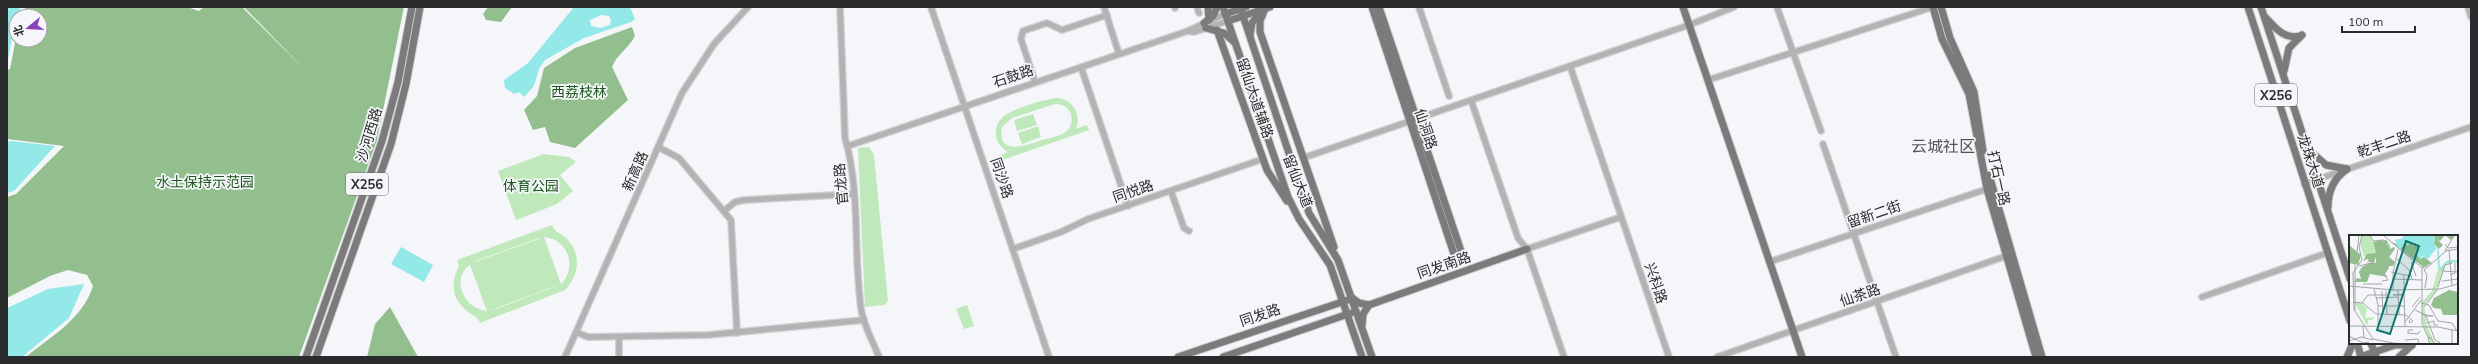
<svg xmlns="http://www.w3.org/2000/svg" width="2478" height="364" viewBox="0 0 2478 364" font-family="Mulish,'Noto Sans SC',sans-serif">
  <style>
    .green { fill: #bfe8bb; fill-rule: evenodd }
    .forest { fill: #93bf8f }
    .water { fill: #93e8e8; fill-rule: evenodd }
    .lines { fill: none; stroke-linecap: round; stroke-linejoin: round }
    .minor-casing { stroke: #d0d1d4; stroke-width: 8 }
    .major-casing { stroke: #d0d1d4; stroke-width: 9 }
    .minor { stroke: #b4b2b3; stroke-width: 5.5 }
    .major { stroke: #7c7a7b; stroke-width: 7 }
    .labels { text-anchor: middle; dominant-baseline: central; stroke-width: 3.5; stroke-linejoin: round; paint-order: stroke }
    .shield { fill: #f5f6f9; stroke: #67686a; stroke-width: 1 }
    .shield-label { font-size: 13px; font-weight: bold; fill: #2a2b2c }
    .street-label { font-size: 14px; fill: #2a2b2c; stroke: #f5f6f9 }
    .park-label { font-size: 14px; fill: #1a571a; stroke: #f5f6f9 }
    .quarter-label { font-size: 16px; fill: #525456; stroke: #f5f6f9 }
    .inset-river { fill: none; stroke: #93e8e8; stroke-width: 2 }
    .inset-road { fill: none; stroke: #a4a5a7; stroke-width: 1 }
    .view { fill: #0f766e; fill-opacity: 0.15; stroke: #0f766e; stroke-width: 2 }
    .inset-edge { fill: none; stroke: #2a2b2c; stroke-width: 2 }
  </style>
  <rect width="100%" height="100%" fill="#f5f6f9"/>
  <g class="green">
    <path d="M1059,98C1074,101 1081,114 1076,129L1087,125L1089,130L1002,160L1001,155L1008,152C1002,148 998,144 996,137C995,130 997,122 1003,117C1011,109 1048,98 1059,98ZM1055,104C1061,104 1067,106 1070,112C1073,118 1072,125 1068,130C1062,136 1050,138 1042,140C1028,145 996,157 1002,127L1012,118Z"/>
    <path d="M1033,114L1037,125L1017,131L1014,120Z"/>
    <path d="M1038,126L1041,137L1022,144L1018,133Z"/>
    <path d="M869,147L874,155L888,301L885,305L865,307L858,148Z"/>
    <path d="M544,154L569,157L576,162L560,175L573,191L557,204L516,220L498,171Z"/>
    <path d="M552,225C555,233 561,233 567,239C582,254 579,276 565,290L480,323C477,315 473,316 467,311C452,300 450,282 459,266L457,260ZM544,237C568,239 578,267 561,284ZM539,238H541L472,263L478,260ZM470,265L487,311C464,309 450,279 470,265ZM559,285L496,309L489,311L558,285Z"/>
    <path d="M967,305L974,326L964,329L956,309Z"/>
  </g>
  <g class="forest">
    <path d="M26,7H187L199,11L204,7H242L306,71L244,7H404L377,140L299,357H26C51,336 82,320 93,286L87,275L68,270L50,276L7,298V197L16,194L64,146L7,139V70L10,69L16,38V40H40V16H22Z"/>
    <path d="M488,7H512L501,22L486,20L483,14Z"/>
    <path d="M632,27L635,36C629,48 617,54 612,67L628,100L575,148L550,142L545,127L533,130L524,110L537,96L544,68L575,48Z"/>
    <path d="M390,307L418,357H367L375,324Z"/>
  </g>
  <g class="water">
    <path d="M7,7H21L16,16L7,65Z"/>
    <path d="M574,7H630L635,19L631,22L584,38L545,60L539,69L534,86L524,97L519,92L514,94L505,88L504,80L528,63ZM601,15L609,16L611,20L610,25L600,28L591,26L590,20Z"/>
    <path d="M11,141L55,146L14,191L7,193V142Z"/>
    <path d="M401,247L433,265L424,282L391,264Z"/>
    <path d="M84,284L69,318L22,357H7V308L48,289Z"/>
  </g>
  <g class="lines">
    <defs>
      <g id="minor">
        <path d="M840,7L845,138C861,193 853,252 861,308C863,325 873,341 879,357"/>
        <path d="M931,7L1049,357"/>
        <path d="M1104,7L1119,54"/>
        <path d="M1175,7V8"/>
        <path d="M1197,7L1199,13"/>
        <path d="M1419,7L1449,96"/>
        <path d="M1777,7L1821,131"/>
        <path d="M2468,7L2471,17"/>
        <path d="M1188,31L1194,32L1228,21"/>
        <path d="M1570,66L1669,357"/>
        <path d="M1081,67L1128,206"/>
        <path d="M1708,80L1933,7"/>
        <path d="M1035,82L1021,39L1023,31L1047,23L1062,30L1107,15"/>
        <path d="M1471,100L1518,238L1527,249L1564,357"/>
        <path d="M1823,144L1896,357"/>
        <path d="M848,146L1188,31L1225,14"/>
        <path d="M658,147L679,158L731,220L737,333"/>
        <path d="M1303,158L1689,25L1734,7"/>
        <path d="M2304,184L2471,127"/>
        <path d="M1171,191L1184,228L1189,231"/>
        <path d="M724,211L735,202L744,200L854,194"/>
        <path d="M1013,249L1061,232L1088,219L1263,159"/>
        <path d="M1527,249L1621,217"/>
        <path d="M1769,262L1987,189"/>
        <path d="M2202,297L2327,253"/>
        <path d="M576,332L588,337L708,335L864,320"/>
        <path d="M619,337V357"/>
        <path d="M565,357L682,93L714,44L748,7"/>
        <path d="M1717,357L2009,255"/>
      </g>
      <g id="major">
        <path d="M1208,7L1209,20"/>
        <path d="M1223,7L1288,197L1299,219L1330,265L1362,357"/>
        <path d="M1240,7L1309,213L1338,260L1372,357"/>
        <path d="M1372,7L1456,260L1463,257L1379,7"/>
        <path d="M1683,7L1802,357"/>
        <path d="M1933,7L1942,39L1969,94L1987,189L2036,357"/>
        <path d="M1941,7L1950,38L1974,92L1983,151"/>
        <path d="M2248,7L2350,321"/>
        <path d="M2261,7L2350,279"/>
        <path d="M1265,9L1260,21V32L1334,247"/>
        <path d="M1225,14L1246,7"/>
        <path d="M2266,18C2275,28 2285,40 2300,36"/>
        <path d="M1228,21L1270,7"/>
        <path d="M1204,23L1213,16L1217,7"/>
        <path d="M1206,28L1224,33L1234,42"/>
        <path d="M1217,30L1267,170L1287,201"/>
        <path d="M1250,35L1252,23L1261,11"/>
        <path d="M2284,71L2289,48L2302,35"/>
        <path d="M2308,149L2326,165L2347,169"/>
        <path d="M1989,175L2042,357"/>
        <path d="M2328,207C2328,191 2334,178 2347,169"/>
        <path d="M1351,297L1359,303L1369,305L1527,249"/>
        <path d="M1362,325L1363,314L1369,305"/>
        <path d="M2357,343L2361,357"/>
        <path d="M2371,343L2376,357"/>
        <path d="M306,357L382,141L398,82L412,7"/>
        <path d="M316,357L391,144L406,84L420,7"/>
        <path d="M1178,357L1348,300"/>
        <path d="M1223,357L1351,313"/>
        <path d="M2347,357L2353,343"/>
        <path d="M2360,357L2395,345H2412"/>
        <path d="M2399,357L2412,345"/>
      </g>
    </defs>
    <use href="#minor" class="minor-casing"/>
    <use href="#major" class="major-casing"/>
    <use href="#minor" class="minor"/>
    <use href="#major" class="major"/>
  </g>
  <g class="labels">
    <g class="shield">
      <rect x="2255" y="84" width="42" height="22" rx="3"/>
      <rect x="346" y="173" width="42" height="22" rx="3"/>
    </g>
    <g class="shield-label">
      <text x="2276" y="95">X256</text>
      <text x="367" y="184">X256</text>
    </g>
    <g class="street-label">
      <text transform="translate(1013 76) rotate(-19)">石鼓路</text>
      <text transform="translate(1255 98) rotate(71)">留仙大道辅路</text>
      <text transform="translate(1426 129) rotate(71)">仙洞路</text>
      <text transform="translate(369 135) rotate(-73)">沙河西路</text>
      <text transform="translate(2384 144) rotate(-19)">乾丰二路</text>
      <text transform="translate(2311 161) rotate(72)">龙珠大道</text>
      <text transform="translate(635 171) rotate(-66)">新高路</text>
      <text transform="translate(1002 178) rotate(71)">同沙路</text>
      <text transform="translate(1999 178) rotate(77)">打石一路</text>
      <text transform="translate(1298 181) rotate(68)">留仙大道</text>
      <text transform="translate(841 184) rotate(-95)">官龙路</text>
      <text transform="translate(1133 191) rotate(-19)">同悦路</text>
      <text transform="translate(1874 214) rotate(-19)">留新二街</text>
      <text transform="translate(1444 265) rotate(-19)">同发南路</text>
      <text transform="translate(1656 283) rotate(71)">兴科路</text>
      <text transform="translate(1860 295) rotate(-19)">仙茶路</text>
      <text transform="translate(1260 315) rotate(-19)">同发路</text>
    </g>
    <g class="park-label">
      <text x="579" y="92">西荔枝林</text>
      <text x="205" y="182">水土保持示范园</text>
      <text x="531" y="186">体育公园</text>
    </g>
    <g class="quarter-label">
      <text x="1943" y="146">云城社区</text>
    </g>
  </g>
  <g transform="translate(2349 235)">
    <rect width="109" height="109" fill="#f5f6f9"/>
    <path d="M13,0H21L27,18L15,22L11,9ZM109,20V28L100,27L96,30L88,55L75,70L78,90L86,109H82L74,89L73,67L83,56L89,34L98,26L108,25ZM6,68H12L18,73L16,83L26,82L23,84L25,85H19V89L23,90L17,89Z" fill="#bfe8bb"/>
    <path d="M86,0H106L102,5L96,0L91,6L88,4L94,10L90,14L85,9ZM37,5L39,7L38,12L40,8L41,14L45,12L46,14L40,22L46,27L44,31H40L36,39L39,42L21,39L18,47H5L8,43L12,44L10,37L13,32L20,28H27V22L25,27H18L20,25L18,24L14,26L18,19L27,18L24,7ZM61,5L64,11L66,7L70,12L67,18L71,24L75,22L83,28L74,32L42,7L48,9L51,14L56,7L59,11ZM0,10L12,20L9,30L0,28ZM100,55L109,57V80H94L92,74L85,73L82,70L85,63Z" fill="#93bf8f"/>
    <path d="M54,0H86L85,9L89,15L87,14L79,24L73,21L71,25L67,18L71,12L66,7L64,11L60,5L59,10L56,7L51,14L48,11L46,5L54,3Z" fill="#93e8e8"/>
    <path class="inset-river" d="M89,15L90,34M92,35L98,27L109,26"/>
    <path class="inset-road" d="M21,0L24,6L35,5M34,0L73,33V89L80,104M96,9L99,13L109,12M96,16L105,1M96,16L109,14M100,16L103,50M8,17L10,0M47,23L60,35L63,44M62,27L67,41M6,30V76L24,104L44,108M10,31L26,27M73,33L81,30L97,16M93,36L109,37M42,37L62,41M55,39V54M101,40L106,38V28M43,44L73,45M33,46L39,45L35,39L39,34V30L45,26M93,46L109,44M14,49H33M0,51L45,55L91,54L109,49M89,52L96,30L103,28M76,53L78,40L75,35L79,32M25,54L29,70V92M55,54L56,91M49,55L50,80M33,56L34,79M37,56L38,79M44,56V38L49,14M55,59L44,60H55M27,63L49,62M4,67L14,68L27,79L57,80M13,68L19,60H37M72,68L80,70L89,86L103,88L108,96M29,71H56M63,72L71,62M75,72L89,54M66,75L77,80L84,81H77L73,79M5,76L4,38L13,25L10,12L13,0M57,80L64,86L61,88L60,85M77,81L86,105L93,109M56,87L72,65M78,88L85,86V90H89M0,91L89,92L109,96M14,91L15,103M103,94V109M64,95H59V98L69,99L71,96M0,101L14,108L20,107M56,105L69,104L70,109M0,106L12,102L24,105M42,108L58,109M81,109L79,104L81,102L86,109"/>
    <path class="view" d="M57,6L70,11L41,99L28,95Z"/>
    <rect width="109" height="109" class="inset-edge"/>
  </g>
  <rect width="2478" height="364" fill="none" stroke="#2a2b2c" stroke-width="16"/>
  <g transform="translate(28 28) rotate(252)"><circle r="19" fill="#f5f6f9" stroke="#a4a5a7"/>
  <path d="M0-3L7 15L0 10L-7 15Z" fill="#8743b7"/>
  <text y="-6" font-size="11" font-weight="bold" text-anchor="middle" fill="#2a2b2c">北</text>
  </g>
  <path d="M2342 26v6h73v-6" fill="none" stroke="#2a2b2c" stroke-width="2"/>
  <text x="2348" y="26" font-size="12" fill="#2a2b2c" stroke="#f5f6f9" stroke-width="3" paint-order="stroke">100 m</text>
</svg>
